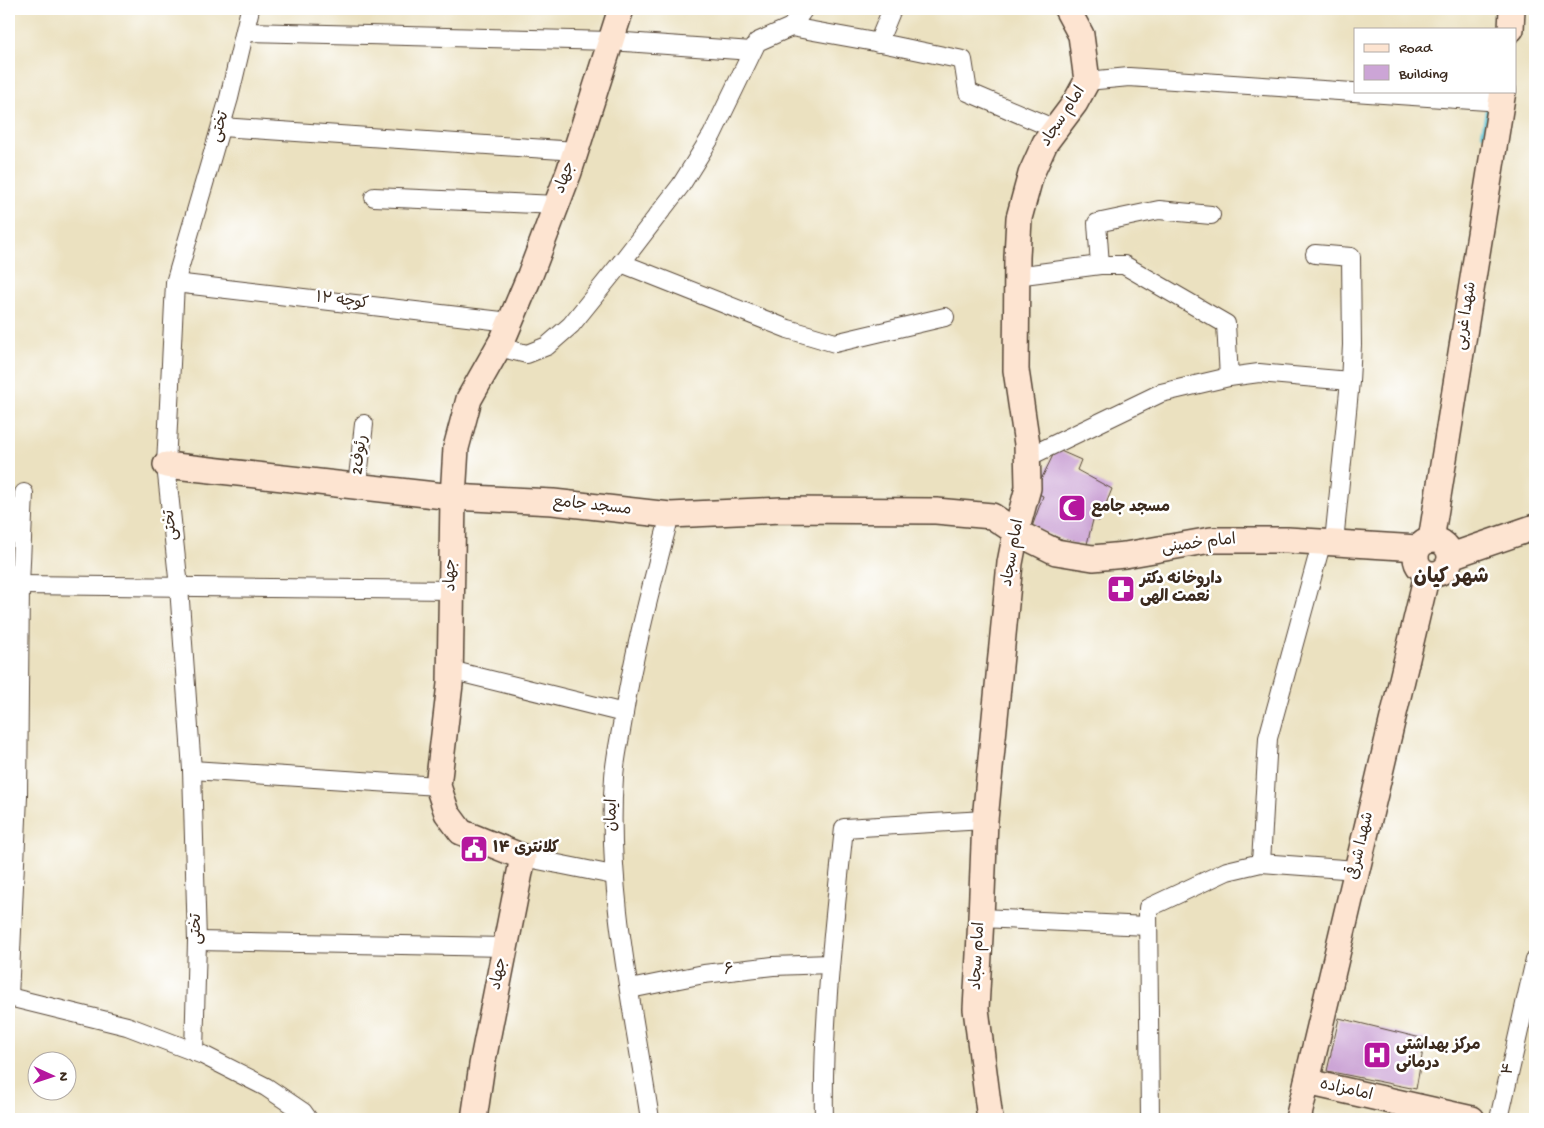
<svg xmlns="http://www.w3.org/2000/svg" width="1544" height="1128" viewBox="0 0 1544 1128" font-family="'Gochi Hand','Playpen Sans Arabic',sans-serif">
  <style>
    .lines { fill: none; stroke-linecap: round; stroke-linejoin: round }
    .stream { stroke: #5bc5d6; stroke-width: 4.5 }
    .building { fill: #cca5d6 }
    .street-casing { stroke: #554536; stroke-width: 20 }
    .secondary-casing { stroke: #554536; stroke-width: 28 }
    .street { stroke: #fff; stroke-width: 18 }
    .secondary { stroke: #fde4d1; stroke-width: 25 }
    .labels { text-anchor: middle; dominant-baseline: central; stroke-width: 5; stroke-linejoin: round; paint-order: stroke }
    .street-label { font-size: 16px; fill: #3b2a1e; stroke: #fff }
    .poi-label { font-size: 16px; font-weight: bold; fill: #3b2a1e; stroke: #fff; text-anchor: start }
    .district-label { font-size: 21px; font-weight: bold; fill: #3b2a1e; stroke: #fff }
  </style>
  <rect width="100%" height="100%" fill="#fff"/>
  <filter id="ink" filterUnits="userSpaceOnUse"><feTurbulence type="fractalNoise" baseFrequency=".02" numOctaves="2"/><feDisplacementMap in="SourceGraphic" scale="10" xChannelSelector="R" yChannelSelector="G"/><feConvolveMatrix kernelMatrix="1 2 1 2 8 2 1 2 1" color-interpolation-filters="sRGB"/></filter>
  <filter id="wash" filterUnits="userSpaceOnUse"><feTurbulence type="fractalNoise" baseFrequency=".0096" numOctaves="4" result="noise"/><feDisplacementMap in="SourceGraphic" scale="20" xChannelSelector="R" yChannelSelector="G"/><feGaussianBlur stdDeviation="1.12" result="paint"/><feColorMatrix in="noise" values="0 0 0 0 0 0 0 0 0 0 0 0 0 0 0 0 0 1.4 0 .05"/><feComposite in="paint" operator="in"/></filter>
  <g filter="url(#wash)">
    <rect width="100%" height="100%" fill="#ebe1c0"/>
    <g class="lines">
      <g class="stream">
        <path d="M1498,29V9"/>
        <path d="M1483,134L1488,105"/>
      </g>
    </g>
    <g id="blocks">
      <g class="building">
        <path d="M1056,449L1081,460L1077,470L1112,489L1099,521L1093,520L1087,544H1074L1032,527L1043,496L1035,492Z"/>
        <path d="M1339,1018L1425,1039L1416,1089L1327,1071Z"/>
      </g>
    </g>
  </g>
  <g filter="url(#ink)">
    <use href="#blocks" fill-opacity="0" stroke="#554536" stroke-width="1"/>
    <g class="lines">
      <defs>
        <g id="street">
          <path d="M791,27L886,44L963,60L968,92L1055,129"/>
          <path d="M245,32L611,41L752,51"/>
          <path d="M878,43L892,9"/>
          <path d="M1087,81L1129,77L1502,102"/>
          <path d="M221,127L576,151"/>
          <path d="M374,197L557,205"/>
          <path d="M1315,254L1351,257L1352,345L1350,381L1334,542"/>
          <path d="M621,263L788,329L835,343L945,317"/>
          <path d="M1100,265L1097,223L1159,210L1211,215"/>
          <path d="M1016,276L1100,265H1124L1226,324L1229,377"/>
          <path d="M175,283L510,322"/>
          <path d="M498,347L527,354L547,346L571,325L621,263L681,185L712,135L757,42L791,27L804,9"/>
          <path d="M1028,457L1161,393L1229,377L1259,373L1350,381"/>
          <path d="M357,486L364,424"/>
          <path d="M20,585L452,590"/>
          <path d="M450,670L624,713"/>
          <path d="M192,770L438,786"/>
          <path d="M523,857L613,875"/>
          <path d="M1261,863L1268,738L1322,541"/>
          <path d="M981,918L1147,926"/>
          <path d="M197,941L505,947"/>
          <path d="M630,989L704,974L773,966L830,964"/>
          <path d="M9,997L18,796L20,585L24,493"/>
          <path d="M9,997L127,1026L203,1055L266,1087L303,1112L308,1119"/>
          <path d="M194,1052L197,941L192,770L179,587L166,465L175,283L229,98L250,9"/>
          <path d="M650,1119C633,1007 606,891 614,777C615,760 619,742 622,725C633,654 652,584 670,515"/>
          <path d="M824,1119C822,1022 834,925 844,828L985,820"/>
          <path d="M1150,1119L1148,908L1227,871L1261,863L1357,870"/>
          <path d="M1499,1119L1535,960"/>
        </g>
        <g id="secondary">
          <path d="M1511,29L1512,9"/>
          <path d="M166,465L453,497L553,502L670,515L782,510L936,511L992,516L1016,532L1056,552L1093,558L1125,555L1211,540H1287L1418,548"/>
          <circle cx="1433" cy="557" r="17"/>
          <path d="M1431,540L1503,91"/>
          <path d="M1451,556L1535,527"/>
          <path d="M1307,1082L1472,1119"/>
          <path d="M474,1119L482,1065L523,857L461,832L447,813L438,786L450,684L453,497L456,448L469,399L503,339L530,275L569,172L621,9"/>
          <path d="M990,1119L976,1009L981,918L985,820L1010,563L1016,532L1028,488L1027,444L1016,370L1017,257L1019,218L1031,174L1045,143L1075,103L1087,81L1081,35L1067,9"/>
          <path d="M1298,1119L1427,574"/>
        </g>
      </defs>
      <use href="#street" class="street-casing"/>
      <use href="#secondary" class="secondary-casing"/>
      <use href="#street" class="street"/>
      <use href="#secondary" class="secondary"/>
    </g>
  </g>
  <defs>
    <symbol id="mosque-square" viewBox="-11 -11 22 22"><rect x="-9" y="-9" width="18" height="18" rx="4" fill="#b5179e" stroke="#fff"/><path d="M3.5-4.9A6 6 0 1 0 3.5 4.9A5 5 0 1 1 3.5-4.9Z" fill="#fff"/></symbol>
    <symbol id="pharmacy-square" viewBox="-11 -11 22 22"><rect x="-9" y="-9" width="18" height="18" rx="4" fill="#b5179e" stroke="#fff"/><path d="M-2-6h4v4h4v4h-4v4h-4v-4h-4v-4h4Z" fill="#fff"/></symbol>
    <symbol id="civic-square" viewBox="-11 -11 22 22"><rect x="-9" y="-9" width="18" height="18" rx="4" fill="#b5179e" stroke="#fff"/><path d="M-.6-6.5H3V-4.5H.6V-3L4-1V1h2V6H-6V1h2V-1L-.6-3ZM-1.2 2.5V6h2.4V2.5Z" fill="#fff"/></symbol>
    <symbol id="hospital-square" viewBox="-11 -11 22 22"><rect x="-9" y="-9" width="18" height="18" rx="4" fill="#b5179e" stroke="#fff"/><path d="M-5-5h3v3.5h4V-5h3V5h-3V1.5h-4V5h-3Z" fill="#fff"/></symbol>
  </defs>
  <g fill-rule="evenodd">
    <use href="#mosque-square" x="1056" y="492" width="32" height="32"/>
    <use href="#pharmacy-square" x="1105" y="573" width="32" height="32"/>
    <use href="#civic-square" x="458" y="833" width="32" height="32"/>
    <use href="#hospital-square" x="1361" y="1039" width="32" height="32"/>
  </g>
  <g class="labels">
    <g class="street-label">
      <text transform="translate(1064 117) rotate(-57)">امام سجاد</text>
      <text transform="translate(221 127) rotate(-74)">تختی</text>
      <text transform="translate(566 178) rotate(-70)">جهاد</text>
      <text transform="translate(342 302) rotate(7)">کوچه ۱۲</text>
      <text transform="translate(1467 316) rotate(-81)">شهدا غربی</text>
      <text transform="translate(361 455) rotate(-83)">رئوف2</text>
      <text transform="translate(592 507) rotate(6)">مسجد جامع</text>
      <text transform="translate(172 525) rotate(-96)">تختی</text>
      <text transform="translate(1199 545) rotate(-7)">امام خمینی</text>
      <text transform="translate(1014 553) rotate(-80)">امام سجاد</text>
      <text transform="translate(452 575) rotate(-89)">جهاد</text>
      <text transform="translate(613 815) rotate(-89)">ایمان</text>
      <text transform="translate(1362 846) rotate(-77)">شهدا شرقی</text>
      <text transform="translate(197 929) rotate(-90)">تختی</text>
      <text transform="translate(979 956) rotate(-87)">امام سجاد</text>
      <text transform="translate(729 971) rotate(-7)">۶</text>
      <text transform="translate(500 974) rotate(-79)">جهاد</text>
      <text transform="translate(1510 1069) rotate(-77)">۴</text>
      <text transform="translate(1346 1091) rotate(13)">امامزاده</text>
    </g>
    <g class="poi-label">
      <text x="1091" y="508">مسجد جامع</text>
      <text x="1140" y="580">داروخانه دکتر<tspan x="1140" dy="18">نعمت الهی</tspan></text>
      <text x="493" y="849">کلانتری ۱۴</text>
      <text x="1396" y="1046">مرکز بهداشتی<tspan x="1396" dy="18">درمانی</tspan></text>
    </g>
    <g class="district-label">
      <text x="1451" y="578">شهر کیان</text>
    </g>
  </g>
  <rect width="1544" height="1128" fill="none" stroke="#fff" stroke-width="30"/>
  <rect x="1354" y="28" width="162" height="65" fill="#ffffff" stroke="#b1aaa5"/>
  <rect x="1364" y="44" width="25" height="8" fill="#fde4d1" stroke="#b1aaa5"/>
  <text x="1399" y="52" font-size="15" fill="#3b2a1e">Road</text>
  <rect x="1364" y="65" width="25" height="15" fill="#cca5d6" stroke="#b1aaa5"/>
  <text x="1399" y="78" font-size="15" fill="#3b2a1e">Building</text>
  <g transform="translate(52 1076) rotate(93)"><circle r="24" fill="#ffffff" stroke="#b1aaa5"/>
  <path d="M0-4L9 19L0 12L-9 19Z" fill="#b5179e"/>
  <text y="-8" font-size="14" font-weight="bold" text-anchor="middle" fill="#3b2a1e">N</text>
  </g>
</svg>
